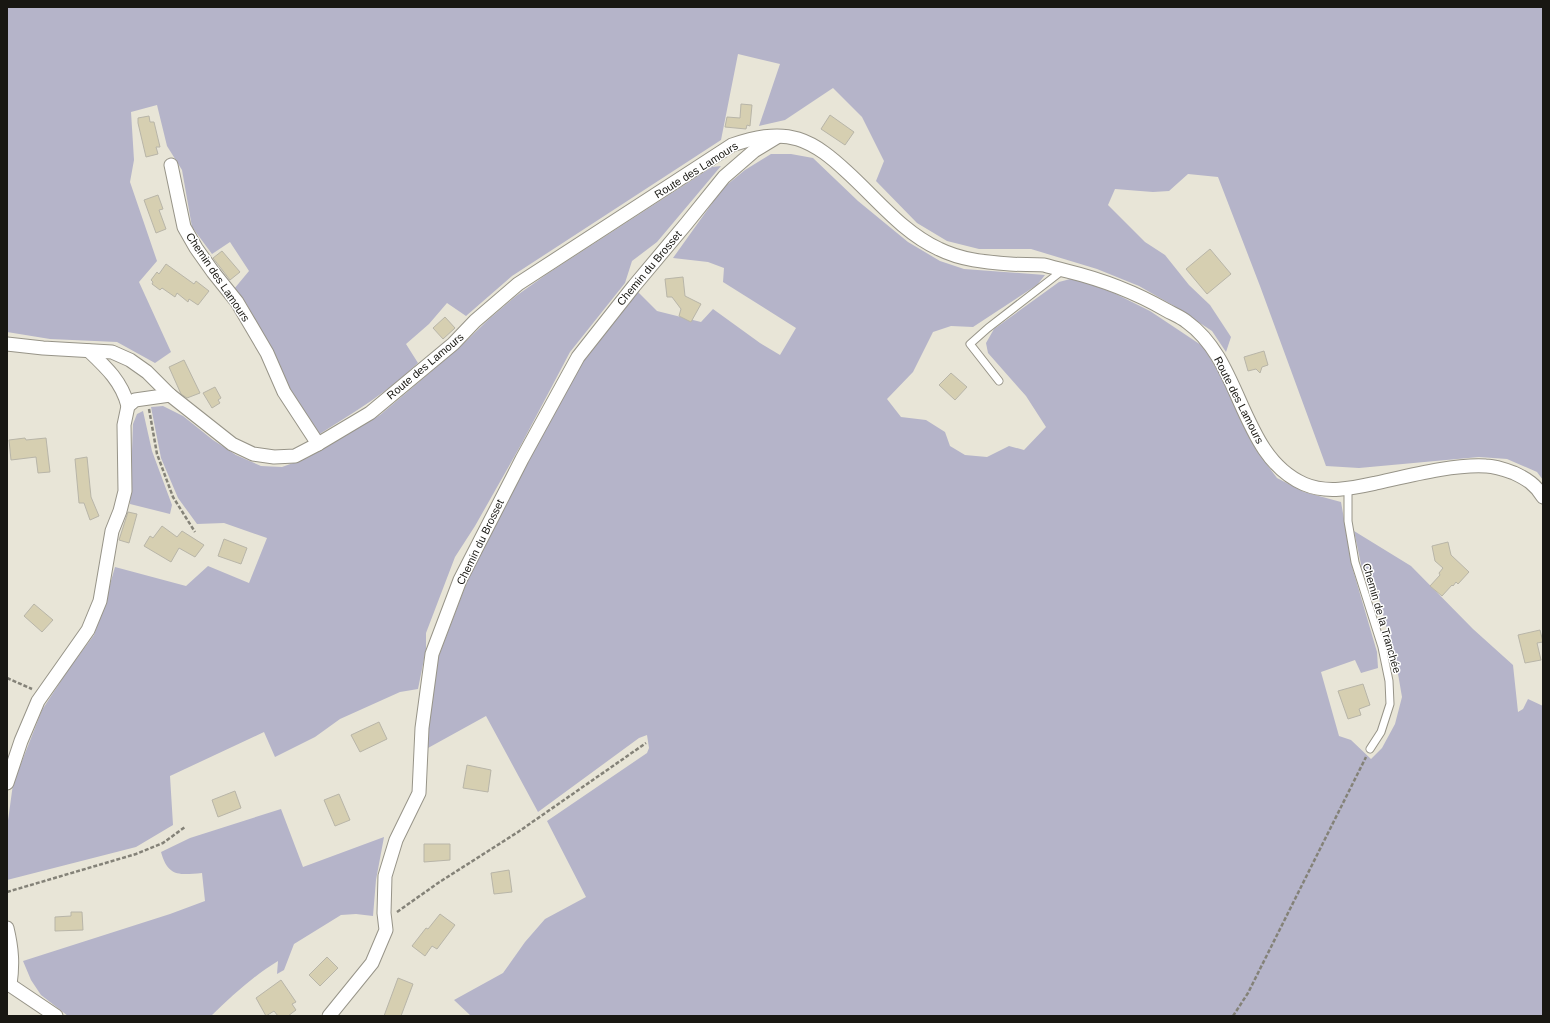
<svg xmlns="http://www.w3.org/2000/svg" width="1550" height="1023" viewBox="0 0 1550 1023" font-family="Helvetica,sans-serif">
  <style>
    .green { fill: #b5b4c9 }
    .building { fill: #d6cfb1; stroke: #b8b5a8 }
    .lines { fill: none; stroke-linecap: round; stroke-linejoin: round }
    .service-casing { stroke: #979488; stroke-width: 9 }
    .minor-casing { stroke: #979488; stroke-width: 15 }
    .path { stroke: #848278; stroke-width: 2.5; stroke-dasharray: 4 2; stroke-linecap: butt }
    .service { stroke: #fff; stroke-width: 7 }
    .minor { stroke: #fff; stroke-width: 13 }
    .labels { text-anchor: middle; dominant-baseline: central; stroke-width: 3; stroke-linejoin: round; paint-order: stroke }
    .street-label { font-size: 11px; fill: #181712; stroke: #fff }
  </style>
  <rect width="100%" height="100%" fill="#e8e5d7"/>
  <g class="green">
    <path d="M7,7H1543V480L1537,472L1507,459L1479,457L1359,468L1326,466L1260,286L1218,177L1188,174L1169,191L1153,192L1115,189L1108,205L1145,242L1165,255L1189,285L1210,305L1231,337L1226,352L1212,331L1174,306L1139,286L1097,269L1031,249H979L947,241L917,223L876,181L884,161L862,117L833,88L785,120L759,126L780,64L738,54L721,140L512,276L466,316L447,303L429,324L406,344L418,363C388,392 353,413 318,435L289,390L246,303L234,289L249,271L230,242L212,254L192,227L182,170L167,146L157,105L131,112L134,160L130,182L157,261L139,282L171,352L155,363L117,342L50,339L7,332Z"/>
    <path d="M771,154H791L813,158L858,201L908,242L940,261L964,269L1045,275L1037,285L973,327L951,326L933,332L913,372L887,399L901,417L926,420L945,432L950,446L965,455L987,457L1009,446L1024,450L1046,427L1026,396L988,353L986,343L994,329L1059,282L1074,278L1114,293L1150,311L1204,347L1229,391L1256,450L1277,478L1304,492L1341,502L1353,570L1377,652L1378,668L1361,673L1355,660L1321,672L1339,736L1351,740L1371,759L1382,748L1395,724L1402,697L1397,668L1379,598L1362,569L1354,531L1411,566L1473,629L1513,665L1518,712L1523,709L1528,699L1543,706V1016H471L454,1000L503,973L525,942L545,919L586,897L547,821L647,753L649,748L647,735L639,738L538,812L486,716L428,748L426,731L438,658L473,566L554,408L585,356L637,291L657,311L701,322L713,309L760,343L780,355L796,328L723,282L724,268L708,262L673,258L723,188L745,170Z"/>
    <path d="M721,166L657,242L632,261L625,283L570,352L522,443L475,526L455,557L426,633V649L418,689L400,692L340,719L315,737L275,757L264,732L170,776L173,825L136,847L7,880V828L13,784L42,710L68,670L94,635L102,612L115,567L186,586L208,566L249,583L267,538L224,523L197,524L178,498L161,458L151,407L163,406L183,416L213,440L236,455L261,466L282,467L307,458L380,415L459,348L489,319L516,296L547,274L712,167Z"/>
    <path d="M143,411L152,451L172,505L170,514L130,504L133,424L137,414Z"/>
    <path d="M281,809L303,867L384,837L376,880L373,916L356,914L341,915L294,944L284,970L277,974L278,961C253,976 232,996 211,1016H68L41,995L31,980L23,961L170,914L205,901L202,873C179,875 168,877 161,852L190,838Z"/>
  </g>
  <g class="building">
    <path d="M741,104L752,105L750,126L747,125L746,129L725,127L727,117L740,118Z"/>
    <path d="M830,115L854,132L845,145L821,129Z"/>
    <path d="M149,116L150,122H154L160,147H156L158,154L146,157L138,123V118Z"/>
    <path d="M158,195L163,209L159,210L166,229L156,233L144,200Z"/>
    <path d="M1210,249L1231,274L1207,294L1186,269Z"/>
    <path d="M222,251L240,272L230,280L213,258Z"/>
    <path d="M166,264L194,284L196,281L209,291L198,305L189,299L188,302L177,293L175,297L162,288L160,290L152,284L153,282L151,280L157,272L159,274Z"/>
    <path d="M683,277L685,296L701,304L691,322L679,316L681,309L672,297H667L665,279Z"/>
    <path d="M445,317L455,328L443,339L433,328Z"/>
    <path d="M1264,351L1268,365L1262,367L1260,373L1256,369L1248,371L1244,357Z"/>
    <path d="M184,360L200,393L187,398L181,394L169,367Z"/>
    <path d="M951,373L967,387L955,400L939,385Z"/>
    <path d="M215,387L221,398L218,400L220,403L212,408L203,393Z"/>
    <path d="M25,438L26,440L46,438L50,472L38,473L36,457L11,460L9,440Z"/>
    <path d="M87,457L91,497L99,516L90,520L84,503H79L75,459Z"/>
    <path d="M128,512L137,514L129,543L119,540Z"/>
    <path d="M162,526L177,537L182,531L204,545L195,557L179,548L171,562L144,546L150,536L153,538Z"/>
    <path d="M224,539L247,548L241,564L218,556Z"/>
    <path d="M1448,542L1451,555L1469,572L1458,584L1456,582L1453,586L1452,585L1442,596L1430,586L1440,575L1439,573L1443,568L1435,561L1432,546Z"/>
    <path d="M34,604L53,620L42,632L24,616Z"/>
    <path d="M1540,630L1543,642L1537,643L1541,660L1525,663L1518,635Z"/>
    <path d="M1363,684L1370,705L1359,709L1361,715L1348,719L1338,691Z"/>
    <path d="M379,722L387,739L360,752L351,735Z"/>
    <path d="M467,765L491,770L488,792L463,788Z"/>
    <path d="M235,791L241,808L218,817L212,800Z"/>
    <path d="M339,794L350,820L335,826L324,800Z"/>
    <path d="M424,844H450V860L424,862Z"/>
    <path d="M509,870L512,892L494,894L491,873Z"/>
    <path d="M71,912H82L83,930L55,931V917L71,916Z"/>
    <path d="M440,914L455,925L437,949L432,946L425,956L412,946L426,928L428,929Z"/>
    <path d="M327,957L338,968L320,986L309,975Z"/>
    <path d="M398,978L413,984L401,1016H384Z"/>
    <path d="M281,980L296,1002L292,1004L296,1010L288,1016H278L274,1011L266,1016L256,998Z"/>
  </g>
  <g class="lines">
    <defs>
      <g id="service">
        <path d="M999,381L970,344L988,328L1063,270"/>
        <path d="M1348,488V521L1355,562L1382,647L1389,681L1390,704L1381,732L1370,749"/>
      </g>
      <g id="minor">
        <path d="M171,165L184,227L196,248L213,272L237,302L267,353L284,392L318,444"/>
        <path d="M7,344L43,348L112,352L130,360L147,372L170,395L232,444L253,454L274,457L295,456L318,444L370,413L453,344L475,321L518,284L732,145C753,138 776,132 798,139C817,145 833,159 846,171C876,198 902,232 939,249C961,260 985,262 1010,264C1021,265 1032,264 1044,265C1051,267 1059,269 1067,271C1104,280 1133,291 1166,310C1173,314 1181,317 1187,322C1243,362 1240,456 1304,484C1327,494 1353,488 1376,483C1408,476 1454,464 1486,466C1495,466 1506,470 1514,473C1527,479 1536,485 1543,497"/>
        <path d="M89,351C106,367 122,382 128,406"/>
        <path d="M7,783L21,741L38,701L88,630L100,601L112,531L120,511L125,491L124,425L128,406L135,400L170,395"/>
        <path d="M7,928C12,949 13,964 10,985"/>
        <path d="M10,985L56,1016"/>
        <path d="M329,1016L372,963L386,930L384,913L385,876L396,840L419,793L422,728L432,654L460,580L522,459L578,357L634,286L686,224L724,177L754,151L777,137"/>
      </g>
    </defs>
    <use href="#service" class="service-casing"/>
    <use href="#minor" class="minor-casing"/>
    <g class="path">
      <path d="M149,409L157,454L173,497L195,532"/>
      <path d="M7,678L32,689"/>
      <path d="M7,892L136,854L163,843L185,827"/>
      <path d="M397,912L438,883L518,832L646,743"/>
      <path d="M1233,1016L1248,993L1366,757"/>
    </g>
    <use href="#service" class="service"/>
    <use href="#minor" class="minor"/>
  </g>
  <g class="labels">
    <g class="street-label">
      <text transform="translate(696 170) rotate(-32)">Route des Lamours</text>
      <text transform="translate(649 268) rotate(-50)">Chemin du Brosset</text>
      <text transform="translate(218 277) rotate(56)">Chemin des Lamours</text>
      <text transform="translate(425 366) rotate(-40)">Route des Lamours</text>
      <text transform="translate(1239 400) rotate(63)">Route des Lamours</text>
      <text transform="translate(480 542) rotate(-64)">Chemin du Brosset</text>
      <text transform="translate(1382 618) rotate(74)">Chemin de la Tranchée</text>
    </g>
  </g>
  <rect width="1550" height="1023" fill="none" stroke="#181712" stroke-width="16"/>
</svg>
